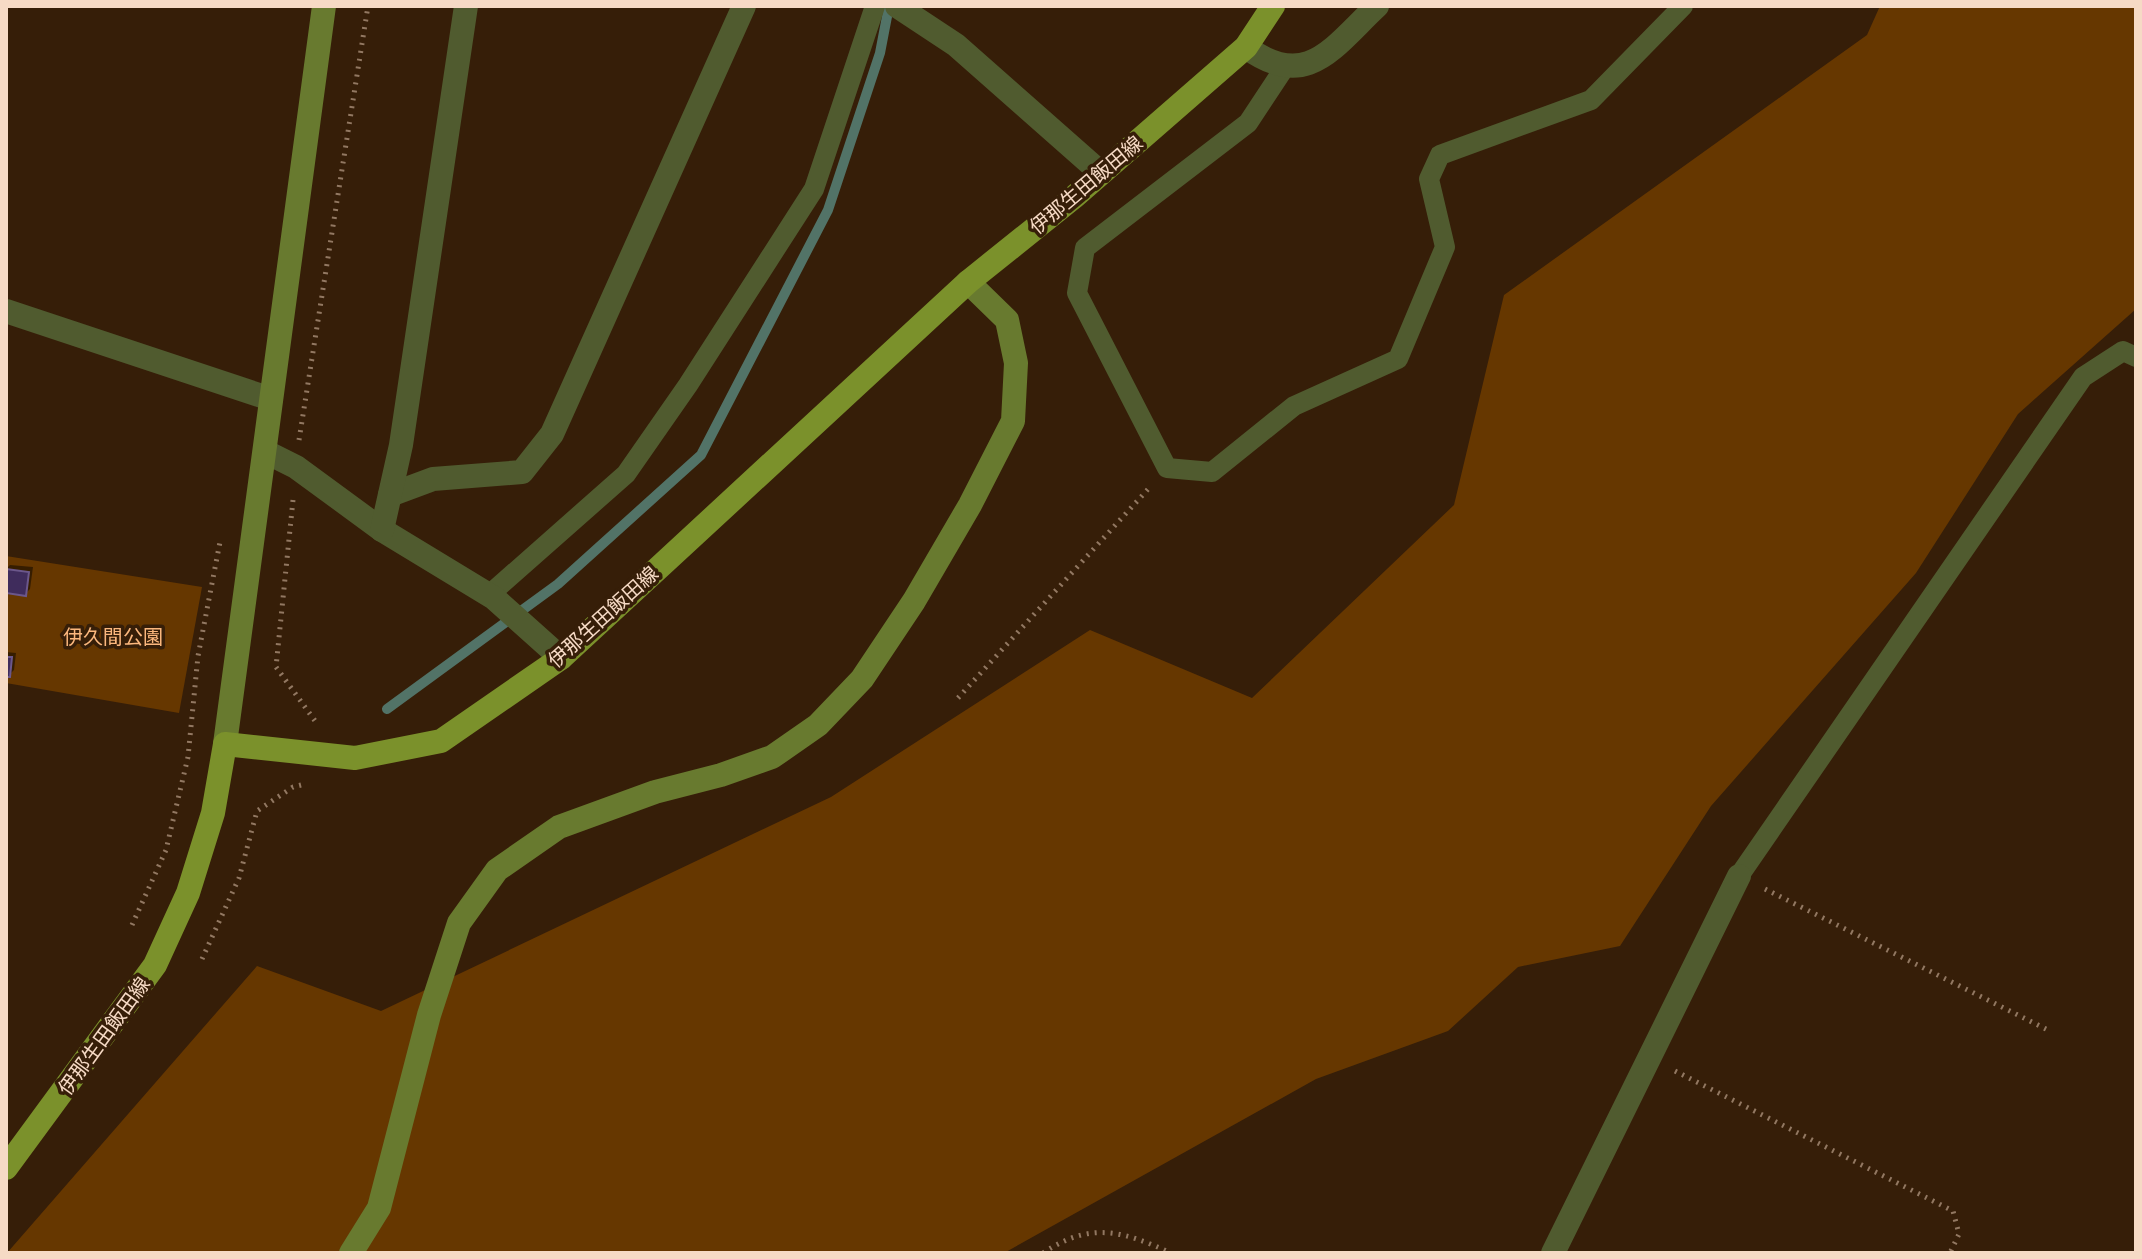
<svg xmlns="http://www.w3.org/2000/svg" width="2142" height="1259" viewBox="0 0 2142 1259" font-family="Helvetica,'Noto Sans JP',sans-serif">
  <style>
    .green { fill: #663700 }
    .shadow { fill: #0007 }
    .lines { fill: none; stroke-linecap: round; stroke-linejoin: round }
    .stream { stroke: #527367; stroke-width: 10 }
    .building { fill: #3f2c5c; stroke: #6b578b; stroke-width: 2 }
    .path { stroke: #927862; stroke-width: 5; stroke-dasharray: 2 6; stroke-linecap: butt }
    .lane { stroke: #505b2f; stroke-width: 20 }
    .street { stroke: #505b2f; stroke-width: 24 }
    .secondary { stroke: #687a2f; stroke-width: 24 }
    .primary { stroke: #7b912b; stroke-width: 24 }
    .labels { text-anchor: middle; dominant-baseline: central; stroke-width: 7; stroke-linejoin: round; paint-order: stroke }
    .street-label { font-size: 20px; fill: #f6dac5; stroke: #361e08 }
    .park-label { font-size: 20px; fill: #fbb77d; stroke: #361e08 }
  </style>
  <rect width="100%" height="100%" fill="#361e08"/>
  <g class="green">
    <path d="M1880,6H2136V309L2018,414L1916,573L1711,806L1620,946L1518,967L1448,1031L1316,1079L1004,1253H7L257,966L381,1011L831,797L1090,630L1252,698L1454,505L1504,295L1867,35Z"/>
    <path d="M6,556L202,587L179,713L6,683Z"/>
  </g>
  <g class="shadow">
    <path d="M10,565L33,567L30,589L25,594L6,591V569Z"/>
    <path d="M6,652L16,653L14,670L9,675H6Z"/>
  </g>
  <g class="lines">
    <path class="stream" d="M387,709L558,584L701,455L828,210L880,53L889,6"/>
  </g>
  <g class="building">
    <path d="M6,569L29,572L26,596L6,593Z"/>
    <path d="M6,657H12L10,677H6Z"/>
  </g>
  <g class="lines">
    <g class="path">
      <path d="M299,440L368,6"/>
      <path d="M293,500L276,667L318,725"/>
      <path d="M958,698L1150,487"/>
      <path d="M1765,889L2050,1031"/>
      <path d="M132,925L166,850L188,757L198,656L220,542"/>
      <path d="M202,959L239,878L257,811L293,787L305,784"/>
      <path d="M1675,1071L1953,1211L1959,1234L1950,1253"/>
      <path d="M1043,1253C1091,1221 1123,1231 1171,1253"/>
    </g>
    <g class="lane">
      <path d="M1285,67L1248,123L1085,248L1077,293L1167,468L1212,472L1294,406L1398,359L1445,247L1429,179L1440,155L1591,100L1683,6"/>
      <path d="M489,595L626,474L688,385L814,189L875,6"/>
      <path d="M1739,876L2083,377L2123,351L2136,357"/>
    </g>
    <g class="street">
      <path d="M897,6L956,45L1101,173"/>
      <path d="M1246,47C1307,92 1333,47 1377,6"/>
      <path d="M6,311L271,399"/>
      <path d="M266,452L296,467L382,530L494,598L561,658"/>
      <path d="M390,495L433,479L522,472L552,434L744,6"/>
      <path d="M382,530L401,445L466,6"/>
      <path d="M1553,1253L1739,876"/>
    </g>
    <g class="secondary">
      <path d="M225,744L324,6"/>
      <path d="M351,1253L379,1208L429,1015L459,923L497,870L559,827L655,792L721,775L772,757L818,725L862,679L914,601L970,505L1013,421L1016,363L1007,320L968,282"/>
    </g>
    <path class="primary" d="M6,1168L155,965L188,893L213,813L225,744L355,758L441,741L561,658L968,282L1074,197L1246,47L1273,6"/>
  </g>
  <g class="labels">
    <g class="street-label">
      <text transform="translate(1086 185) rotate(-40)">伊那生田飯田線</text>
      <text transform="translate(603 617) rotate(-42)">伊那生田飯田線</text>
      <text transform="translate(104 1036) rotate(-54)">伊那生田飯田線</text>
    </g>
    <g class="park-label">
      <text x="113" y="637">伊久間公園</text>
    </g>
  </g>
  <rect width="2142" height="1259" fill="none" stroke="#f6dac5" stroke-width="16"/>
</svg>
